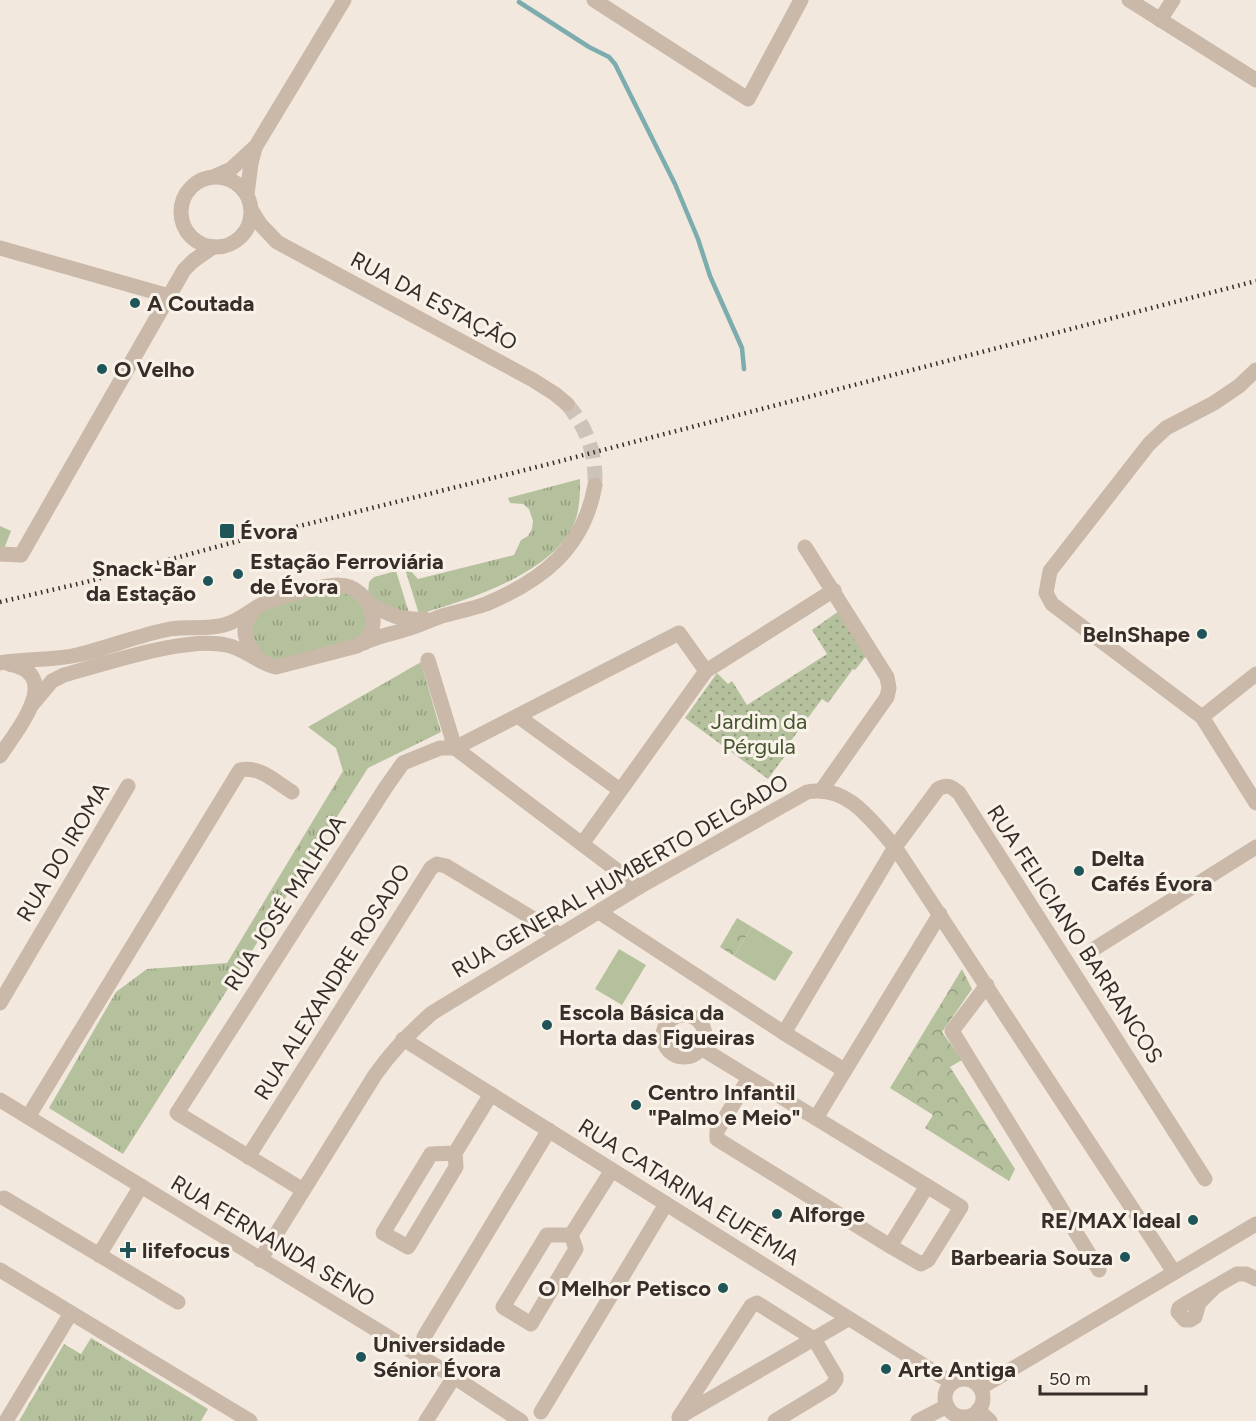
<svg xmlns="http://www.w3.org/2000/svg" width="1256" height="1421" viewBox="0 0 1256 1421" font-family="Figtree,sans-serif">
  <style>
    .grass { fill: url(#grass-tufts) }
    .forest { fill: url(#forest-crowns) }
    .garden { fill: url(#garden-dots) }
    .pitch { fill: #b5c19d }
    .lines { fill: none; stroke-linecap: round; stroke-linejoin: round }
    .stream { stroke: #7cacae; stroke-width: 4.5 }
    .minor-tunnel { stroke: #cdc3b9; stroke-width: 15; stroke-dasharray: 15 8; stroke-linecap: butt }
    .minor { stroke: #cab8a9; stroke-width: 15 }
    .rail { stroke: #372d29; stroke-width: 4.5; stroke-dasharray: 1.5 4.5; stroke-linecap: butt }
    .poi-dot { fill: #1f5458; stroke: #f9f2e9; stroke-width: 2 }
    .labels { text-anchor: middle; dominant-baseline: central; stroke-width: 6; stroke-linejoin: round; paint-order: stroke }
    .street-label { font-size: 22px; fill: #372d29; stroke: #f9f2e9 }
    .poi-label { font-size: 22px; font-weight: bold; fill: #372d29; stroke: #f9f2e9; text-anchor: start }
    .park-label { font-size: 22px; fill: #46552d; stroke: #f9f2e9 }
  </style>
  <defs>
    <pattern id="grass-tufts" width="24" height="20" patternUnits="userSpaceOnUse" patternTransform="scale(1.5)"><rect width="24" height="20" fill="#b5c19d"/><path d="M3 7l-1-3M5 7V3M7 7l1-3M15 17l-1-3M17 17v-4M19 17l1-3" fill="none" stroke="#949d80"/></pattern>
    <pattern id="forest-crowns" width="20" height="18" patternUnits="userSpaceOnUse" patternTransform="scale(1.5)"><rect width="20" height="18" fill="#b5c19d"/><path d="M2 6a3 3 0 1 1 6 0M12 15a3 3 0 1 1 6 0" fill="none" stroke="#949d80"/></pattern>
    <pattern id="garden-dots" width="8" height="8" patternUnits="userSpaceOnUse" patternTransform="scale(1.5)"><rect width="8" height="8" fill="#b5c19d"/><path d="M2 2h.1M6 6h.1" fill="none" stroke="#949d80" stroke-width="1.8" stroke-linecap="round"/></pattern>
  </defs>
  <rect width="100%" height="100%" fill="#f2e8dd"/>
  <g class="grass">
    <path d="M580,479C580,494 580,509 574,524C552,574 467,600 419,614L405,569L408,568L418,579L514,555L521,540L528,536L532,529L533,521L529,509L523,504L510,503L508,498Z"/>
    <path d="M396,571L410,616L397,614L368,594L369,582L374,577Z"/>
    <path d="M335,589L359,598L368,623L360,640L277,661L262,656L251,640V621L268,606Z"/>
    <path d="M421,662L441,732L368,768L123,1154L49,1108L116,992L147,969L227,963L343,771L336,748L308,727Z"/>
    <path d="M91,1338L208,1409L201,1421H19L64,1344L81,1354Z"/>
  </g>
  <g class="forest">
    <path d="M737,918L752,927L734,956L720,947Z"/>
    <path d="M962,969L972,989L942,1032L962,1060L950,1067L1015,1169L1009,1181L925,1128L933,1115L890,1088Z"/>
  </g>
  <path class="garden" d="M839,611L867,655L855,670L853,669L828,703L822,699L790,742L793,745L768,779L685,718L717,673L728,684L732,681L747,705L827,654L812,630Z"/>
  <g class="pitch">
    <path d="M0,526L11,531L4,549H0Z"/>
    <path d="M752,927L793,952L775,981L734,956Z"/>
    <path d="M619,949L646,965L622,1005L595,989Z"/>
  </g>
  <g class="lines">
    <path class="stream" d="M519,2L589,47L609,57L615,64L675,184L698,239L710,276L742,348L744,369"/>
    <path class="minor-tunnel" d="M567,404C587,428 596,453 595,485"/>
    <g class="minor">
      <path d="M594,0L748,99L801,0"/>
      <path d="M1129,0L1256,80"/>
      <path d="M1160,20L1173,0"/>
      <path d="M215,176L231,169L256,146L344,0"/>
      <circle cx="216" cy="212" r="35"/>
      <path d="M247,194L251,163L255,148"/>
      <path d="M252,211L260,224L277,242L533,380L555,394L567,404"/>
      <path d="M0,248L169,296"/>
      <path d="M1256,370L1239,386L1214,403L1166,428L1149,444L1050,571L1046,593L1052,604L1202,717L1256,803"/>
      <path d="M805,547L887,677L889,688L887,697L821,791"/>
      <path d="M0,554L21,555L184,270L193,261L213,247"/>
      <path d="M369,603C388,615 402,621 425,619"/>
      <path d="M253,612C239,629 245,641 257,657"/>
      <path d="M364,643C377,636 393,634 407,629C419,626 430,620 442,616C456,612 472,609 486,604C543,580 584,548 595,485"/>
      <path d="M428,660L455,748L639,887"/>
      <path d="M0,663C25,658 52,661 77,655C108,648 138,635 170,629C188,626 206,630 224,625C240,621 249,611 264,603C275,598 327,584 339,585C370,586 388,631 357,646L276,667C258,663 246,649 226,645C186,636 105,664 64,675L52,681L31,706"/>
      <path d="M519,717L620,790"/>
      <path d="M1202,717L1256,674"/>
      <path d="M0,756C16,731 65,674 9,664"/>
      <path d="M582,844L706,671L834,590"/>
      <path d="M599,912L784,1033L895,847L938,789C947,784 951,786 959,793L1205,1179"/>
      <path d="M1094,949L1256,847"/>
      <path d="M987,985L952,1031L1099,1270"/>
      <path d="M0,1003L128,786"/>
      <circle cx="684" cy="1036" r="21"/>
      <path d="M784,1033L844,1070"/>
      <path d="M403,1039L952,1383"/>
      <path d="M701,1048L927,1186"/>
      <path d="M749,1078L717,1131V1139L890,1246"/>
      <path d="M0,1100L454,1377L521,1421"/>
      <path d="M28,1117L240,770C259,765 277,783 292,792"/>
      <path d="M816,1118L940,914"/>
      <path d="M455,1153L456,1167L408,1247L383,1233L431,1154L455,1153L491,1094"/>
      <path d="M248,1157L431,868L437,864L446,866L560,935"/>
      <path d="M927,1186L961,1207L928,1260L921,1264L890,1246Z"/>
      <path d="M303,1190L177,1113L386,787L403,763L440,748H455L679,633L706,671"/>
      <path d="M4,1198L178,1302"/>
      <path d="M571,1235L576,1249L531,1324L503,1307L547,1235H571L612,1170"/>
      <path d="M99,1255L141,1186"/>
      <path d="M260,1260L375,1075C392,1051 410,1032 432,1013L639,887L807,792C847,784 871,820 895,847L1174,1272"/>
      <path d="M0,1270L250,1421"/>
      <path d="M1215,1287L1199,1303L1195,1317L1190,1320H1185L1178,1312L1179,1308L1185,1304L1237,1274H1246L1256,1279"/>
      <path d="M424,1337L549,1130"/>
      <circle cx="964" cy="1398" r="19"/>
      <path d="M980,1388L1256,1224"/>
      <path d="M978,1410L990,1421"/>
      <path d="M541,1412L666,1204"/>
      <path d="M6,1421L71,1313"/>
      <path d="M426,1421L454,1377"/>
      <path d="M775,1421L831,1387L836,1380V1376L814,1339L757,1303L751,1306L679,1417L848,1319"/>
      <path d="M918,1421L947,1406"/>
    </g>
    <path class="rail" d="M0,602L86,582L231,543L541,466L1256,281"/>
  </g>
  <g class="poi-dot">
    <circle cx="135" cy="303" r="6"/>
    <circle cx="102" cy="369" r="6"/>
    <rect x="219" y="523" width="16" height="16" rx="3"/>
    <circle cx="238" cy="574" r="6"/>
    <circle cx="208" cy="581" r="6"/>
    <circle cx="1202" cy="634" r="6"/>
    <circle cx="1079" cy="871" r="6"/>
    <circle cx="547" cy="1025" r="6"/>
    <circle cx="636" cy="1105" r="6"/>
    <circle cx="777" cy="1214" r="6"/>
    <circle cx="1193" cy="1220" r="6"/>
    <path d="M125 1241h6v6h6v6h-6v6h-6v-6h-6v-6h6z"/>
    <circle cx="1125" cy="1257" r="6"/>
    <circle cx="723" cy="1288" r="6"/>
    <circle cx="361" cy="1357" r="6"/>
    <circle cx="886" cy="1369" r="6"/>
  </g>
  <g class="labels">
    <g class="street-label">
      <text transform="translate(434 301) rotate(28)">RUA DA ESTAÇÃO</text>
      <text transform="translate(63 852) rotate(-59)">RUA DO IROMA</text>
      <text transform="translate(620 876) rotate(-30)">RUA GENERAL HUMBERTO DELGADO</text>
      <text transform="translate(285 903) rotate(-57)">RUA JOSÉ MALHOA</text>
      <text transform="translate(1075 934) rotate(57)">RUA FELICIANO BARRANCOS</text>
      <text transform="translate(332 982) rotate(-58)">RUA ALEXANDRE ROSADO</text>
      <text transform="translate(689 1192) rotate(32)">RUA CATARINA EUFÉMIA</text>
      <text transform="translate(273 1241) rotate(31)">RUA FERNANDA SENO</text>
    </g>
    <g class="poi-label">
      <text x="147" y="303">A Coutada</text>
      <text x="114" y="369">O Velho</text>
      <text x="240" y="531">Évora</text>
      <text x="250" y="561">Estação Ferroviária<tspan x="250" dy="25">de Évora</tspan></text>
      <text x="196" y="568" text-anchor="end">Snack-Bar<tspan x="196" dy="25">da Estação</tspan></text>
      <text x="1190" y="634" text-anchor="end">BeInShape</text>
      <text x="1091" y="858">Delta<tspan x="1091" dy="25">Cafés Évora</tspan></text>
      <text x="559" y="1012">Escola Básica da<tspan x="559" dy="25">Horta das Figueiras</tspan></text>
      <text x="648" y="1092">Centro Infantil<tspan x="648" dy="25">"Palmo e Meio"</tspan></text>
      <text x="789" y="1214">Alforge</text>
      <text x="1181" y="1220" text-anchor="end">RE/MAX Ideal</text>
      <text x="142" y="1250">lifefocus</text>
      <text x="1113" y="1257" text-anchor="end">Barbearia Souza</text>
      <text x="711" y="1288" text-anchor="end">O Melhor Petisco</text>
      <text x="373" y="1344">Universidade<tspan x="373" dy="25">Sénior Évora</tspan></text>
      <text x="898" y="1369">Arte Antiga</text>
    </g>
    <g class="park-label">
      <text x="759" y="721">Jardim da<tspan x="759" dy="25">Pérgula</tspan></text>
    </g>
  </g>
  <path d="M1040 1385v9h106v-9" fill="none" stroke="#372d29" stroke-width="3"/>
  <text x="1049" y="1385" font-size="18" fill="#372d29" stroke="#f9f2e9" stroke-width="4.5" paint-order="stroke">50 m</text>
</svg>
